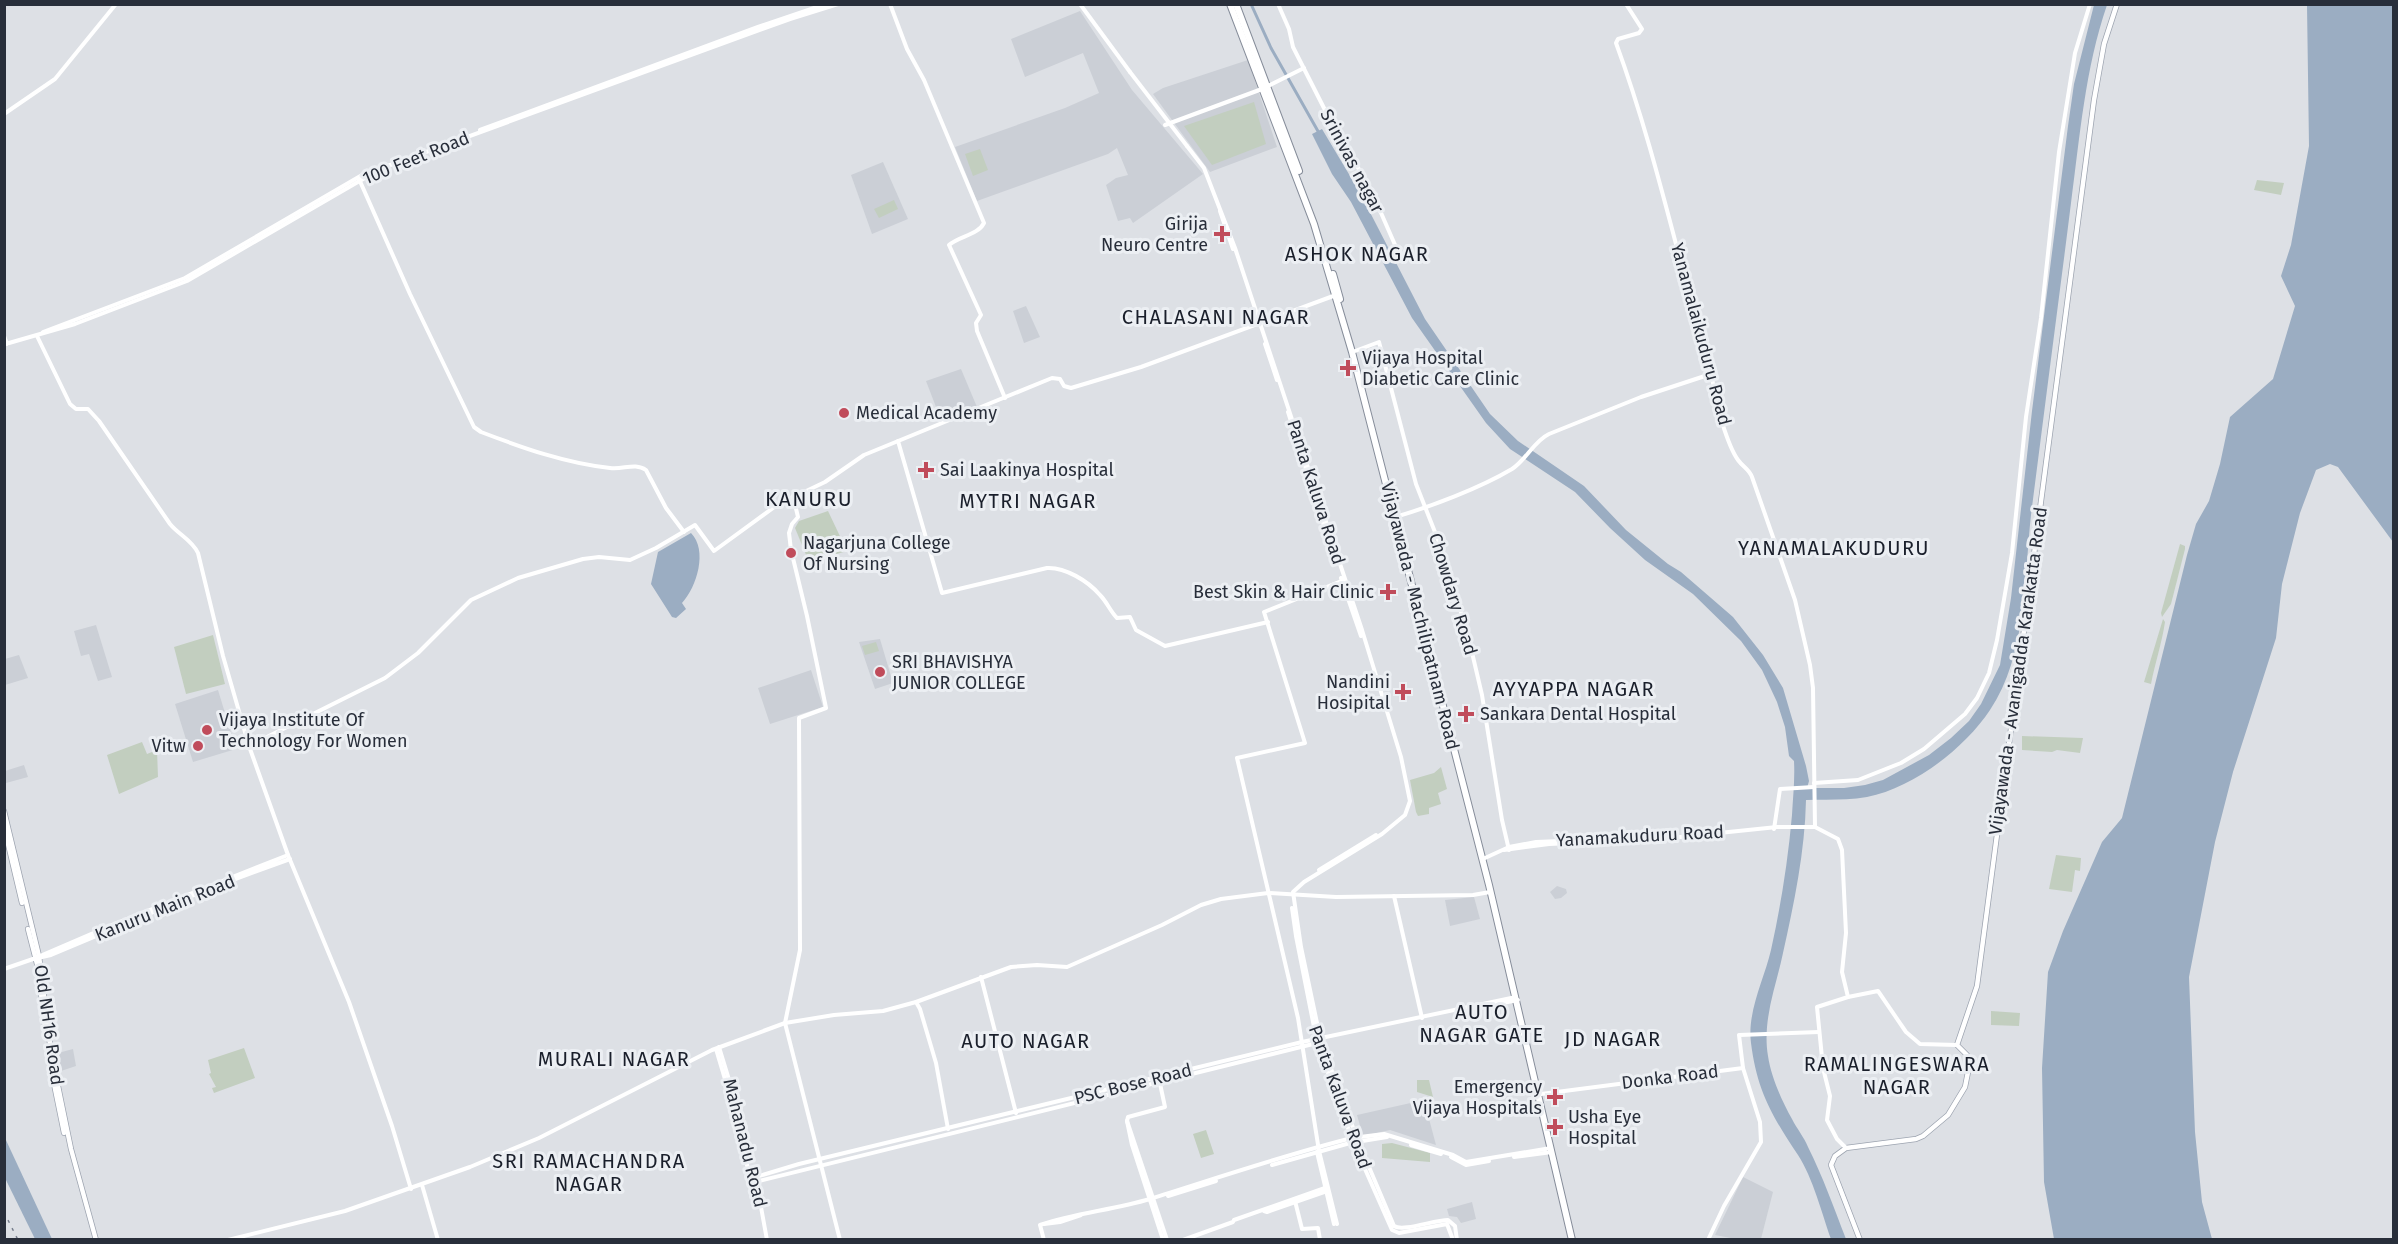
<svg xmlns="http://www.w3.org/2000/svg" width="2398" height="1244" viewBox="0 0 2398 1244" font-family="'Fira Sans',sans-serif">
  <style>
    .built { fill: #cbcfd6 }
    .green { fill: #c2cebf }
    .water { fill: #9badc2 }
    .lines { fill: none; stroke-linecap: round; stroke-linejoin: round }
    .canal { stroke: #9badc2; stroke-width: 3 }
    .primary-casing { stroke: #9da4b0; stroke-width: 6 }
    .highway-casing { stroke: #868d9a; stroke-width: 8 }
    .secondary { stroke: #fff; stroke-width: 4 }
    .primary { stroke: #fff; stroke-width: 4.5 }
    .highway { stroke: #fff; stroke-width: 6 }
    .rail { stroke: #787f8d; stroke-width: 1.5; stroke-dasharray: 3 6; stroke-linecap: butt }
    .secondary-bridge { stroke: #fff; stroke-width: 4 }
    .poi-dot { fill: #c04c5b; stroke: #eceff3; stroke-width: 2 }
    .labels { text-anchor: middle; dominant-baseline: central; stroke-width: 6; stroke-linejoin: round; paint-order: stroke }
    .street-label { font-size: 18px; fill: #282e3a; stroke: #eceff3 }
    .poi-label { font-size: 18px; fill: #282e3a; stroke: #eceff3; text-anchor: start }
    .neighbourhood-label { font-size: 20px; letter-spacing: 1.5px; fill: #1a1f2b; stroke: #eceff3 }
    .quarter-label { font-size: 21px; letter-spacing: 1.5px; fill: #1a1f2b; stroke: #eceff3 }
  </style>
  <rect width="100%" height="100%" fill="#dde0e5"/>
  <g class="built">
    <path d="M1080,11L1132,90L1203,174L1133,223L1130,218L1118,221L1106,185L1116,178L1128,175L1117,148L1108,154L977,201L955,147L1065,108L1099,93L1083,53L1025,77L1011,39Z"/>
    <path d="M1248,60L1277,147L1210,172L1153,94L1163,88Z"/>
    <path d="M883,162L908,219L872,234L851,175Z"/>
    <path d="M1026,306L1040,337L1024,343L1013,311Z"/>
    <path d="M961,369L977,407L941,420L926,381Z"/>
    <path d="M96,625L112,677L98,681L89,654L81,656L74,631Z"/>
    <path d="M880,639L893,683L875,689L859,642Z"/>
    <path d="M19,655L28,678L5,685V659Z"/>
    <path d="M811,670L823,707L770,724L758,688Z"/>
    <path d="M218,690L236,749L193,762L175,704Z"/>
    <path d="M24,765L28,777L6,783L5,771Z"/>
    <path d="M1557,886L1566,889L1567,893L1561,898L1555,899L1550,892Z"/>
    <path d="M1474,897L1480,919L1450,926L1445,900Z"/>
    <path d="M73,1049L76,1066L61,1071L58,1053Z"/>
    <path d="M1424,1100L1436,1145L1390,1130L1363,1136L1357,1115Z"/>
    <path d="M1743,1177L1773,1192L1761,1239H1736L1715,1235Z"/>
    <path d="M1472,1202L1476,1219L1461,1223L1457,1217L1449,1216L1447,1209Z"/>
  </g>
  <g class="green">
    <path d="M1254,102L1266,144L1212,165L1184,126Z"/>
    <path d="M980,149L988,170L973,176L965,154Z"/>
    <path d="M2257,180L2284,183L2281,195L2254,190Z"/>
    <path d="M894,200L898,209L879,218L874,209Z"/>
    <path d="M828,511L847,551L809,562L795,528L799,521Z"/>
    <path d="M2180,544L2185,546V549L2171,604L2162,617L2161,613Z"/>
    <path d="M2163,619L2165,622C2162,643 2155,663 2151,684L2144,682Z"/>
    <path d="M213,635L225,684L186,694L174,647Z"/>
    <path d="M876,642L879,651L865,655L862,646Z"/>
    <path d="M2022,736L2083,738L2080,753L2057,750L2052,752L2022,750Z"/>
    <path d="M142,742L147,754L157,750L158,777L119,794L107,755Z"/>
    <path d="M1441,767L1447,789L1438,793L1441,804L1429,808V814L1418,816L1416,812L1410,780L1434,773Z"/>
    <path d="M2056,855L2081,858L2080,871L2075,870L2072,892L2049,889Z"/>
    <path d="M1991,1011L2020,1013L2019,1026L1991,1025Z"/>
    <path d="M244,1048L255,1078L214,1093L212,1088L216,1087L209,1074L211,1073L208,1060Z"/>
    <path d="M1417,1080H1429L1433,1097L1417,1092Z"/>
    <path d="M1206,1130L1214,1154L1201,1158L1193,1134Z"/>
    <path d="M1392,1143L1430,1153V1162L1382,1158V1144Z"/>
  </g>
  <g class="water">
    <path d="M2094,5H2107C2085,69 2080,136 2071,203C2058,307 2044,411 2031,515C2024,578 2027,655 1990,710C1964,749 1913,788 1867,797C1846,801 1826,799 1806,800C1805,851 1794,904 1783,953C1776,987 1762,1020 1768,1056C1771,1077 1782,1101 1792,1119C1797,1129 1804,1137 1808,1147C1823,1177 1834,1208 1846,1239H1831C1822,1214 1813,1178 1798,1155C1772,1116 1757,1091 1751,1043C1747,1011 1764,980 1771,950C1781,905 1788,860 1792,815C1793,796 1795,780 1794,761L1789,756L1785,727L1777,702L1762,670L1741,641L1693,594L1645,560L1610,528L1575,492L1510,449L1486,423L1412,318L1351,202L1332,174L1312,134L1322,129L1359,191L1425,319L1490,414L1518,441L1584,486L1626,530L1668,564L1681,572L1733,617L1763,655L1783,688L1806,766L1809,781L1807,788H1844L1865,785L1883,780L1929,755L1951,738L1969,721L1981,704L2000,665L2011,598L2032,411L2068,126L2074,84Z"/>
    <path d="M2307,5H2393V542L2338,467L2330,464L2316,470L2300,513L2282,584L2276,638L2233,772L2215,842L2189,977L2195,1132L2202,1202L2212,1239H2054L2044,1182L2042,1068L2048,972L2063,931L2102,842L2122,818L2187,555L2196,524L2209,501L2220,464L2230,417L2273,379L2295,306L2281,276L2291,245L2309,146Z"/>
    <path d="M691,533C708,550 697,587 682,603L686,609L676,618L672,617L651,584L658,552Z"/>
    <path d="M5,1138L52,1239H35L5,1178Z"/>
  </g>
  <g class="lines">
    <path class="canal" d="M1251,4L1271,48L1319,133"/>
    <defs>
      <g id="primary">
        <path d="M4,811L39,956L51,1052L71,1149L96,1240"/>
        <path d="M4,827L22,903"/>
        <path d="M28,929L38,968L45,1027"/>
        <path d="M48,1050L51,1068"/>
        <path d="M53,1079L64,1133"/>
        <path d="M1860,1240L1831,1165L1835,1156L1846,1148L1916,1139L1923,1136L1948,1115L1965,1087L1969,1067L1967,1055L1957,1045L1977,986L2094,100L2104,44L2117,4"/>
      </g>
      <g id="highway">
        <path d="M1230,4L1314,224L1352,352L1489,885L1572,1240"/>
        <path d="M1236,4L1299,171"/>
        <path d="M1333,274L1340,299"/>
      </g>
    </defs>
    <use href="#primary" class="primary-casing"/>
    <use href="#highway" class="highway-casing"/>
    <g class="secondary">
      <path d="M890,4L907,49L924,80L984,223C978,235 959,236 949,245L981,315L976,323L977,331L1005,398"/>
      <path d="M1080,4L1130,72"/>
      <path d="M1278,4L1289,29L1293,47L1328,116L1371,190L1399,254"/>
      <path d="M1626,4L1642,29L1639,33L1618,39L1616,43C1655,149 1678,260 1710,369C1714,383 1714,399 1719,413C1724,428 1729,448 1738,460C1743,467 1749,469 1752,477L1795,600L1810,665L1813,688L1815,827L1838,839L1842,850L1846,933L1842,972L1848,997L1817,1007L1823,1068L1830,1096L1827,1120L1837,1139L1846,1148"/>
      <path d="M1268,86L1304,68"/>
      <path d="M4,114L55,79L116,4"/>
      <path d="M1165,125L1262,89"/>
      <path d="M480,130L758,27L826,4"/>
      <path d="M1187,146L1204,168L1235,248L1362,630L1401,757L1410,801L1405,815L1382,834L1304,882L1293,892L1301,947L1321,1042L1358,1141L1394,1226C1403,1232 1434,1220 1448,1220L1455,1226L1457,1240"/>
      <path d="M359,179L410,294L474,427L481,432C523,448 565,463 610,468C623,470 635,462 646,470L666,508L684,532"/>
      <path d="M1220,211L1233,249"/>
      <path d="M43,332L185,278L369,171"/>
      <path d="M4,336L7,344"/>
      <path d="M37,336L70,404L76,409H88L99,421L170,524C179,535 192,540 198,553L223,656L249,746L288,855L349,1002L392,1126L411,1189"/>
      <path d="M9,343L75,324L187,281L382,168L790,19L838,4"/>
      <path d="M1265,344L1277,380"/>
      <path d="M1355,351L1379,342L1416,484L1446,560L1470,644L1482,695L1502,820L1509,850"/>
      <path d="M4,352V356"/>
      <path d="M1288,412L1332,551"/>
      <path d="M898,441L942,593L1047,568C1065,567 1088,581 1100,595C1107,602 1110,611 1117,618L1130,617L1136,630L1165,646L1268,622"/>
      <path d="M793,496L798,517L792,524L789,533L791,550L807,616L826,708L799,718L800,950L785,1023L840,1240"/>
      <path d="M1395,517C1430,507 1480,488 1512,469C1526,460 1534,441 1549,434L1641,397L1711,374"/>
      <path d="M1341,578L1361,636"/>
      <path d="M249,746L385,678L418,653L471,600L518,578L583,559L599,557L630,560L656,548L695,525L714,551L777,505L825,482L864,455L1052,378L1060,379L1064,386L1071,388L1141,367L1336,295"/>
      <path d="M1814,783L1858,780L1901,763L1924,749L1965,714L1977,698L1989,673L1997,640L2012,553L2026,417L2041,318L2059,152L2075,53L2090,4"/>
      <path d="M1774,829L1780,789L1814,787"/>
      <path d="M1504,850L1549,844L1661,839L1777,827H1815"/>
      <path d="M288,855L112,925L33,959L51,955L211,888L290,859"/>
      <path d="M1485,858L1509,847L1536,842L1658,837"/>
      <path d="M1319,870L1376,835"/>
      <path d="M1394,896L1422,1018"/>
      <path d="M1292,908L1296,936L1317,1042L1353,1142L1388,1221L1392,1230L1399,1233L1447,1224L1453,1240"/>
      <path d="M4,969L33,959"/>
      <path d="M981,977L1016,1113"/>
      <path d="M1848,997L1878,991L1906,1032L1920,1044L1957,1045"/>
      <path d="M916,1002L920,1009L936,1063L948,1129"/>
      <path d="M1472,1009L1518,1000"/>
      <path d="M719,1047L734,1096L743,1153L761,1207L767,1240"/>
      <path d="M716,1049L730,1096L736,1129"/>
      <path d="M1541,1094L1743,1068"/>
      <path d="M1127,1121L1167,1240"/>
      <path d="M1127,1121L1132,1145L1163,1240"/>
      <path d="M1127,1121L1128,1117L1165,1107L1159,1079"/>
      <path d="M1411,1145L1441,1154"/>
      <path d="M1317,1152L1334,1224"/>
      <path d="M1451,1157L1466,1165L1489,1161"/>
      <path d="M1514,1157L1552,1152"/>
      <path d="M1272,1165L1350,1143L1387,1137"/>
      <path d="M747,1171L754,1195"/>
      <path d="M749,1179L799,1164L1302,1042L1516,997"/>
      <path d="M751,1183L1321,1042"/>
      <path d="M422,1185L438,1240"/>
      <path d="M1168,1196L1216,1181"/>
      <path d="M1295,1201L1302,1229L1318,1228L1320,1240"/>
      <path d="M1264,1211L1267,1212L1327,1191"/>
      <path d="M1234,1220L1325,1188"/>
      <path d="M1044,1224L1060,1222L1081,1215"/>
      <path d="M1337,1224L1319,1151L1298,1018L1237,758L1305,743L1264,612L1344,580"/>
      <path d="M228,1240L345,1211L470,1167L539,1138L712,1050L785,1023L834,1015L883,1011L916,1002L1011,967L1037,965L1067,967L1162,925L1201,905L1221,899L1268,893L1336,897L1473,895L1490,892"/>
      <path d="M1044,1240L1040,1225C1075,1213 1113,1210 1150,1199C1217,1178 1284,1155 1352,1138L1384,1134L1453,1155L1466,1162L1551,1148"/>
      <path d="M1183,1240L1233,1222"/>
      <path d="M1708,1240L1724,1206L1761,1142L1760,1122L1743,1068L1739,1035L1819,1032"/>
    </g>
    <use href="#primary" class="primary"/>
    <use href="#highway" class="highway"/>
    <path class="rail" d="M4,1212L18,1240"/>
    <path class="secondary-bridge" d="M1130,72L1187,146"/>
  </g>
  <g class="poi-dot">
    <path d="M1219 225h6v6h6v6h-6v6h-6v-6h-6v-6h6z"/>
    <path d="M1345 359h6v6h6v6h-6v6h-6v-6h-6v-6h6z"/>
    <circle cx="844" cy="413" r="6"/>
    <path d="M923 461h6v6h6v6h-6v6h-6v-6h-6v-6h6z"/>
    <circle cx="791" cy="553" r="6"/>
    <path d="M1385 583h6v6h6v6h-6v6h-6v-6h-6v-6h6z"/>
    <circle cx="880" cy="672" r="6"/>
    <path d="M1400 683h6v6h6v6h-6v6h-6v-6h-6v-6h6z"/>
    <path d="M1463 705h6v6h6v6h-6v6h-6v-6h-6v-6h6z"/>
    <circle cx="207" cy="730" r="6"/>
    <circle cx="198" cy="746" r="6"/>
    <path d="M1552 1088h6v6h6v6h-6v6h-6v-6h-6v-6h6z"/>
    <path d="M1552 1118h6v6h6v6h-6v6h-6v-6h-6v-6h6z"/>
  </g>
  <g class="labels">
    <g class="street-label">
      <text transform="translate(416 158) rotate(-22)">100 Feet Road</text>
      <text transform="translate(1352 161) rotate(62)">Srinivas nagar</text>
      <text transform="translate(1701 334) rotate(75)">Yanamalaikuduru Road</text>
      <text transform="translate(1316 492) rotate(72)">Panta Kaluva Road</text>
      <text transform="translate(1453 594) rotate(73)">Chowdary Road</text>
      <text transform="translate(1420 616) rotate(76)">Vijayawada - Machilipatnam Road</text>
      <text transform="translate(2018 671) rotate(-82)">Vijayawada - Avanigadda Karakatta Road</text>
      <text transform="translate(1640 836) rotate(-3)">Yanamakuduru Road</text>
      <text transform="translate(165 908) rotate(-22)">Kanuru Main Road</text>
      <text transform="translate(49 1025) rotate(82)">Old NH16 Road</text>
      <text transform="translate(1670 1077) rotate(-7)">Donka Road</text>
      <text transform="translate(1133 1084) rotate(-14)">PSC Bose Road</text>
      <text transform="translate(1340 1097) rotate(70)">Panta Kaluva Road</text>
      <text transform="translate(745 1143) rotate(76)">Mahanadu Road</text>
    </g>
    <g class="poi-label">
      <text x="1208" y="224" text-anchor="end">Girija<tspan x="1208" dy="21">Neuro Centre</tspan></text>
      <text x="1362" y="358">Vijaya Hospital<tspan x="1362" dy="21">Diabetic Care Clinic</tspan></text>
      <text x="856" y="413">Medical Academy</text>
      <text x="940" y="470">Sai Laakinya Hospital</text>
      <text x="803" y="543">Nagarjuna College<tspan x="803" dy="21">Of Nursing</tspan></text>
      <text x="1374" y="592" text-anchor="end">Best Skin &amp; Hair Clinic</text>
      <text x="892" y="662">SRI BHAVISHYA<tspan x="892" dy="21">JUNIOR COLLEGE</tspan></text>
      <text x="1390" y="682" text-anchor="end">Nandini<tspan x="1390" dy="21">Hosipital</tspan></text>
      <text x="1480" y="714">Sankara Dental Hospital</text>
      <text x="219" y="720">Vijaya Institute Of<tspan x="219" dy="21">Technology For Women</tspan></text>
      <text x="186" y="746" text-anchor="end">Vitw</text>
      <text x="1542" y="1087" text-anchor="end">Emergency<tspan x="1542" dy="21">Vijaya Hospitals</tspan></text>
      <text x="1568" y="1117">Usha Eye<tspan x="1568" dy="21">Hospital</tspan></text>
    </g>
    <g class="neighbourhood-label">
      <text x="1357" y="254">ASHOK NAGAR</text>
      <text x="1216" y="317">CHALASANI NAGAR</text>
      <text x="1028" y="501">MYTRI NAGAR</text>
      <text x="1834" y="548">YANAMALAKUDURU</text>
      <text x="1574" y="689">AYYAPPA NAGAR</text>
      <text x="1482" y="1012">AUTO<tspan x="1482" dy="23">NAGAR GATE</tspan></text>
      <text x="1613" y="1039">JD NAGAR</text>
      <text x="1026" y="1041">AUTO NAGAR</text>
      <text x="614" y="1059">MURALI NAGAR</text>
      <text x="1897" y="1064">RAMALINGESWARA<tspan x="1897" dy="23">NAGAR</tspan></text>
      <text x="589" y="1161">SRI RAMACHANDRA<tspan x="589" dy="23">NAGAR</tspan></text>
    </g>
    <g class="quarter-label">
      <text x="809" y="499">KANURU</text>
    </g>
  </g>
  <rect width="2398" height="1244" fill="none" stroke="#282e3a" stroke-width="12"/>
</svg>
